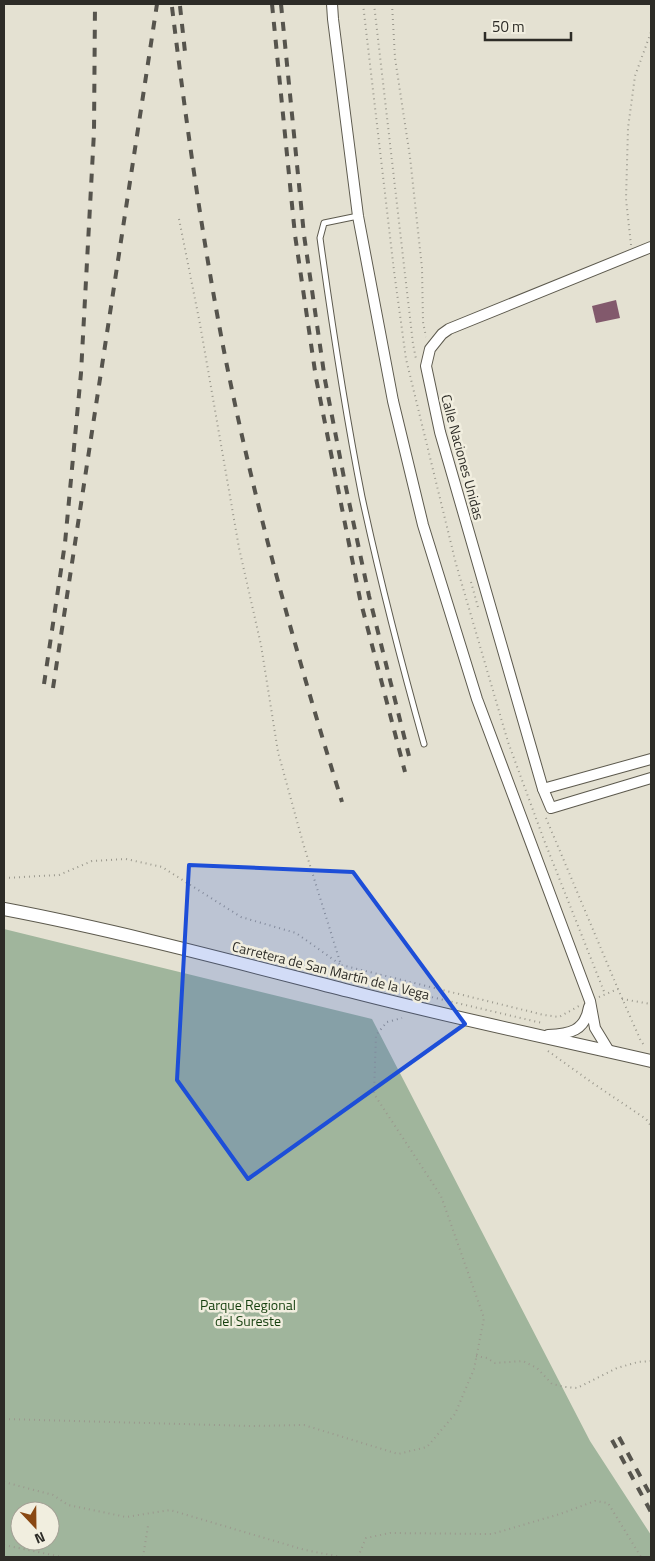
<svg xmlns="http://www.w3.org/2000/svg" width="655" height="1561" viewBox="0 0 655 1561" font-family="'Titillium Web',sans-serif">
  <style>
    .green { fill: #a0b59c; fill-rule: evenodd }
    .building { fill: #82596c }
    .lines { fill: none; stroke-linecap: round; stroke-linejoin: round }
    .service-casing { stroke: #5d5a4e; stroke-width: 7 }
    .minor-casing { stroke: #5d5a4e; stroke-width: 12 }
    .tertiary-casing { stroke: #5d5a4e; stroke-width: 14 }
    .path { stroke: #9b998e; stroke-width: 2; stroke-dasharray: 1 4; stroke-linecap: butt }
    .service { stroke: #fff; stroke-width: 5 }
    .minor { stroke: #fff; stroke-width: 10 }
    .tertiary { stroke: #fff; stroke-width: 12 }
    .rail { stroke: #56544d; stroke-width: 4; stroke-dasharray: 9 9; stroke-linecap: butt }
    .marked { fill: #1d4ed8; fill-opacity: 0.2; stroke: #1d4ed8; stroke-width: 4; stroke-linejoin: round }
    .labels { text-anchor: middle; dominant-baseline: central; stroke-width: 5; stroke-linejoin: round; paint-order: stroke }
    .street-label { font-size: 14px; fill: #2d2c27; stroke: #f1eedf }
    .park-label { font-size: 14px; fill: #153f0e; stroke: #f1eedf }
  </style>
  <rect width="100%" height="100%" fill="#e4e1d2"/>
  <path class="green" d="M4,929L372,1019L590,1441L651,1535V1557H4ZM20,1511H50V1541H20Z"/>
  <path class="building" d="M616,300L620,318L596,323L592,306Z"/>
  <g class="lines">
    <defs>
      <path id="service" d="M358,216L324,223L320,238C332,325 345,411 362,497C380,580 401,662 424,744"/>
      <g id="minor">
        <path d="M332,4L333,19L358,216L393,401L423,525L477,699L590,1001L595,1028L609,1051"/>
        <path d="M651,247L449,329L442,334L430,349L426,366L440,432L543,789L551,808L651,778"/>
        <path d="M543,789L651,759"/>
        <path d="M548,1035C570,1034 585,1031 589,1007"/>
      </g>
      <path id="tertiary" d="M4,909C120,931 235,962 349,991C449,1017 551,1038 651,1061"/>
    </defs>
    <use href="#service" class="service-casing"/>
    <use href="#minor" class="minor-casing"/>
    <use href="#tertiary" class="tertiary-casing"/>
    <g class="path">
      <path d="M363,4L394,271L406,359L456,564L508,742L544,840L605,994"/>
      <path d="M374,4L413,344L416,359"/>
      <path d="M392,4L395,58L410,157L422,268L423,322L426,337"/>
      <path d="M179,219L200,324L239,548L261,645L278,752L303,843L341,965L544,1015L559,1017L579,1006"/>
      <path d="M631,245L626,199L628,128L635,76L651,32"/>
      <path d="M471,582L479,611"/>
      <path d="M546,818L618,989L640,1039L645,1047"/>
      <path d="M4,878L59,875L92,861L126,859L162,867L241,917L296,933L341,965"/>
      <path d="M359,980L542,1023"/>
      <path d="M599,997L618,989"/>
      <path d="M622,999L651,1004"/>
      <path d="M548,1051L594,1084L646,1119L651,1126"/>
      <path d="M476,1356L487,1358L495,1363L523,1361L537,1368L552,1384L565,1387L577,1388L617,1368L638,1362L651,1361"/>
      <path d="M4,1419L252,1426L304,1425L398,1454L427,1447L455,1414L474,1369L484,1318L441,1196L374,1094L376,1035L387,1022L402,1018"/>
      <path d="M4,1482L53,1495L68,1505L126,1517L170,1510L305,1550L341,1557"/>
      <path d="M4,1545L62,1557"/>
      <path d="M143,1557L148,1526"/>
      <path d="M358,1557L366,1538L390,1533L492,1534L560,1514L595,1501L608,1503L641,1557"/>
    </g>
    <use href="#service" class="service"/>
    <use href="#minor" class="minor"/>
    <use href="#tertiary" class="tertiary"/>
    <g class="rail">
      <path d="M272,4L295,235L316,378L360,599L405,772"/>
      <path d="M281,4L304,235L325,380L345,483L369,596L409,756"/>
      <path d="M180,6L185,52"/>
      <path d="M172,7C186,122 202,237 224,351C254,503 296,653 342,802"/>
      <path d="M44,684L65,543L81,373L94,132L95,4"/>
      <path d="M53,688L157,4"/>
      <path d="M619,1437L651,1496"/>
      <path d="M612,1440L651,1512"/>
    </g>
  </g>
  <path class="marked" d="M189,865L353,872L465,1024L248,1179L177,1080Z"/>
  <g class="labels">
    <g class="street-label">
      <text transform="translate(463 457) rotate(75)">Calle Naciones Unidas</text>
      <text transform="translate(331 970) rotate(14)">Carretera de San Martín de la Vega</text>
    </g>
    <g class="park-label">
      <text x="248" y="1304">Parque Regional<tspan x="248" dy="16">del Sureste</tspan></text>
    </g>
  </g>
  <rect width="655" height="1561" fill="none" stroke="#2d2c27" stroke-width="10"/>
  <g transform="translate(35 1526) rotate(158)"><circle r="24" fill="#f1eedf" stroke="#a3a095"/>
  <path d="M0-4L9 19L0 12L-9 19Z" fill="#894813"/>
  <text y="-8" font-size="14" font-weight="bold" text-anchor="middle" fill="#2d2c27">N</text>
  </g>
  <path d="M485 32v8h86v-8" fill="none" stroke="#2d2c27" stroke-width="2.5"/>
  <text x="492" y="32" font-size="15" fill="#2d2c27" stroke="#f1eedf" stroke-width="4" paint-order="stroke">50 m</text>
</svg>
